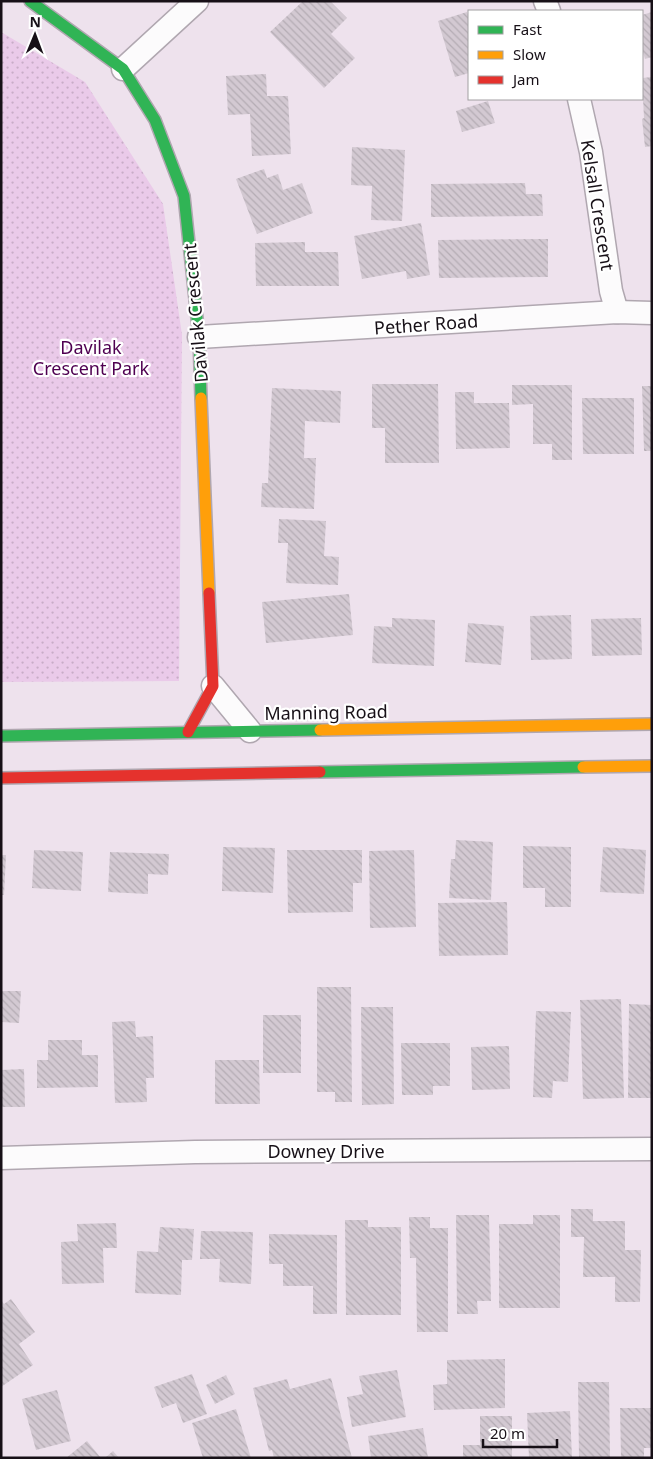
<svg xmlns="http://www.w3.org/2000/svg" width="653" height="1459" viewBox="0 0 653 1459" font-family="'Noto Sans',sans-serif">
  <style>
    .park { fill: url(#park-dots) }
    .building { fill: url(#building-back-hatch) }
    .lines { fill: none; stroke-linecap: round; stroke-linejoin: round }
    .street-casing { stroke: #b0a7b0; stroke-width: 25 }
    .fast-casing { stroke: #b0a7b0; stroke-width: 14 }
    .slow-casing { stroke: #b0a7b0; stroke-width: 14 }
    .jam-casing { stroke: #b0a7b0; stroke-width: 14 }
    .street { stroke: #fcfbfc; stroke-width: 22 }
    .fast { stroke: #30b455; stroke-width: 11 }
    .slow { stroke: #ff9f0a; stroke-width: 11 }
    .jam { stroke: #e5322d; stroke-width: 11 }
    .labels { text-anchor: middle; dominant-baseline: central; stroke-width: 4.5; stroke-linejoin: round; paint-order: stroke }
    .street-label { font-size: 18px; fill: #171017; stroke: #fff }
    .park-label { font-size: 18px; fill: #4f0051; stroke: #fff }
  </style>
  <defs>
    <pattern id="park-dots" width="8" height="8" patternUnits="userSpaceOnUse" patternTransform="scale(1.25)"><rect width="8" height="8" fill="#eacae9"/><path d="M2 2h.1M6 6h.1" fill="none" stroke="#c8acc7" stroke-width="1.8" stroke-linecap="round"/></pattern>
    <pattern id="building-back-hatch" width="6" height="6" patternUnits="userSpaceOnUse" patternTransform="scale(1.25)"><rect width="6" height="6" fill="#d3c9d2"/><path d="M-1 5l2 2M0 0l6 6M5-1l2 2" fill="none" stroke="#b4acb4"/></pattern>
  </defs>
  <rect width="100%" height="100%" fill="#eee2ed"/>
  <path class="park" d="M1,32L85,82L163,204L182,335L179,681L1,682Z"/>
  <g class="building">
    <path d="M303,1H330L347,18L331,34L355,58L324,88L270,32Z"/>
    <path d="M467,12L469,18V73L455,77L438,21Z"/>
    <path d="M652,12V57L645,59L642,49V15Z"/>
    <path d="M266,74L267,96H288L291,154L252,156L250,114L228,115L226,76Z"/>
    <path d="M652,77V146L645,147L642,119L644,118L642,78Z"/>
    <path d="M488,101L495,123L462,132L456,111Z"/>
    <path d="M352,147L405,150L402,221L371,220L372,186L351,185Z"/>
    <path d="M264,169L267,178L278,174L283,190L302,183L313,213L257,234L236,179Z"/>
    <path d="M525,183L526,194H542L543,216L431,217V184Z"/>
    <path d="M421,223L430,275L407,279L406,271L362,279L354,236Z"/>
    <path d="M548,239V277L439,278L438,240Z"/>
    <path d="M305,242V252H338L339,286H256L255,243Z"/>
    <path d="M372,384H438L439,463H385V428H372Z"/>
    <path d="M512,385H572V460H552V444H533V404L512,405Z"/>
    <path d="M642,386H652V451H644Z"/>
    <path d="M272,388L341,391L340,423L305,421L304,458H316L314,509L261,507L262,483H268Z"/>
    <path d="M455,392H474V403H509L510,448L456,449Z"/>
    <path d="M582,398H634V454H583Z"/>
    <path d="M279,519L326,521L324,556L339,557L338,585L286,583L288,543H278Z"/>
    <path d="M349,594L353,635L266,643L262,602Z"/>
    <path d="M571,615L572,659L531,660L530,616Z"/>
    <path d="M392,618L435,620L434,666L372,663L374,626L392,627Z"/>
    <path d="M641,618L642,655L592,656L591,619Z"/>
    <path d="M468,623L504,626L501,665L465,662Z"/>
    <path d="M456,840L493,842L491,900L449,898L451,859H455Z"/>
    <path d="M523,846L571,847V907H545V888H523Z"/>
    <path d="M223,847L275,848L273,893L222,891Z"/>
    <path d="M603,847L646,850L644,894L600,892Z"/>
    <path d="M34,850L83,852L81,891L32,888Z"/>
    <path d="M287,850H362V883H353V912L288,913Z"/>
    <path d="M414,850L416,927L370,928L369,851Z"/>
    <path d="M110,852L169,854L168,875L148,874V894L108,892Z"/>
    <path d="M1,855H6L4,895H1Z"/>
    <path d="M507,902L508,955L439,956L438,903Z"/>
    <path d="M317,987H351L352,1102H335V1092H317Z"/>
    <path d="M1,991H21L19,1023L1,1022Z"/>
    <path d="M621,999L624,1098L583,1099L580,1000Z"/>
    <path d="M629,1004L652,1005V1098H628Z"/>
    <path d="M361,1007H393L394,1104L362,1105Z"/>
    <path d="M536,1011L571,1012L568,1082L553,1081L552,1098L533,1097Z"/>
    <rect x="263" y="1015" width="38" height="58"/>
    <path d="M135,1021L136,1037L153,1036L154,1078H146L147,1102L115,1103L112,1022Z"/>
    <path d="M48,1040H82V1055H98V1087L37,1088V1060H48Z"/>
    <path d="M401,1043H450V1086H433V1095H402Z"/>
    <path d="M509,1046L510,1089L472,1090L471,1047Z"/>
    <path d="M215,1060H259L260,1104H215Z"/>
    <path d="M24,1069L25,1107H1V1070Z"/>
    <path d="M571,1209H593V1221H625V1250H641L640,1302H615V1277H583L584,1237H571Z"/>
    <path d="M456,1215H489L491,1301H477L478,1314H457Z"/>
    <path d="M533,1215H560V1308H499V1224H533Z"/>
    <path d="M409,1217H430V1228H448V1332H417L416,1258H410Z"/>
    <path d="M345,1220H368V1227H401V1315H346Z"/>
    <path d="M116,1223L117,1248H103L104,1283L62,1284L61,1242L78,1241L77,1224Z"/>
    <path d="M160,1227L194,1229L192,1260H182L181,1295L135,1293L137,1251L158,1252Z"/>
    <path d="M201,1231L253,1232L251,1284L219,1282L220,1259H200Z"/>
    <path d="M269,1234L337,1235V1314H313V1286H283V1264H269Z"/>
    <path d="M11,1299L35,1332L19,1344L33,1365L1,1387V1300L4,1304Z"/>
    <path d="M505,1359V1408L434,1410L433,1385L447,1384V1360Z"/>
    <path d="M397,1370L406,1417L352,1427L347,1397L363,1394L359,1376Z"/>
    <path d="M192,1374L207,1414L183,1423L176,1403L162,1408L154,1387Z"/>
    <path d="M226,1375L235,1394L215,1404L206,1385Z"/>
    <path d="M331,1378L352,1458H274L272,1450L269,1451L253,1388L287,1379L290,1389Z"/>
    <path d="M578,1382H609L610,1458H579Z"/>
    <path d="M57,1390L71,1441L36,1450L22,1399Z"/>
    <path d="M620,1408H652V1448H644V1458H621Z"/>
    <path d="M236,1409L251,1458H203L192,1423Z"/>
    <path d="M570,1411L572,1458H529L527,1413Z"/>
    <path d="M480,1416H512V1458H463V1445H480Z"/>
    <path d="M423,1428L428,1458H371L368,1436Z"/>
    <path d="M87,1441L101,1458H66Z"/>
    <path d="M113,1451L119,1458H105Z"/>
  </g>
  <g class="lines">
    <defs>
      <g id="street">
        <path d="M545,1L549,11"/>
        <path d="M123,69L197,1"/>
        <path d="M579,99L591,152L611,291L617,312"/>
        <path d="M199,337L617,312L652,313"/>
        <path d="M213,686L250,731"/>
        <path d="M1,1158L195,1152L652,1149"/>
      </g>
      <g id="fast">
        <path d="M30,1L123,69L155,120L184,196L199,337L201,398"/>
        <path d="M1,736L320,730"/>
        <path d="M320,772L583,767"/>
      </g>
      <g id="slow">
        <path d="M201,398L209,593"/>
        <path d="M320,730L652,724"/>
        <path d="M583,767L652,766"/>
      </g>
      <g id="jam">
        <path d="M188,732L213,686L209,593"/>
        <path d="M1,778L320,772"/>
      </g>
    </defs>
    <use href="#street" class="street-casing"/>
    <use href="#fast" class="fast-casing"/>
    <use href="#slow" class="slow-casing"/>
    <use href="#jam" class="jam-casing"/>
    <use href="#street" class="street"/>
    <use href="#fast" class="fast"/>
    <use href="#slow" class="slow"/>
    <use href="#jam" class="jam"/>
  </g>
  <g class="labels">
    <g class="street-label">
      <text transform="translate(598 205) rotate(81)">Kelsall Crescent</text>
      <text transform="translate(195 313) rotate(-95)">Davilak Crescent</text>
      <text transform="translate(426 324) rotate(-4)">Pether Road</text>
      <text transform="translate(326 712) rotate(-1)">Manning Road</text>
      <text x="326" y="1151">Downey Drive</text>
    </g>
    <g class="park-label">
      <text x="91" y="347">Davilak<tspan x="91" dy="21">Crescent Park</tspan></text>
    </g>
  </g>
  <rect width="653" height="1459" fill="none" stroke="#171017" stroke-width="5"/>
  <rect x="468" y="10" width="175" height="90" fill="#ffffff" stroke="#a29fa2"/>
  <rect x="478" y="26" width="25" height="8" fill="#30b455" stroke="#a29fa2"/>
  <text x="513" y="35" font-size="15" fill="#171017">Fast</text>
  <rect x="478" y="51" width="25" height="8" fill="#ff9f0a" stroke="#a29fa2"/>
  <text x="513" y="60" font-size="15" fill="#171017">Slow</text>
  <rect x="478" y="76" width="25" height="8" fill="#e5322d" stroke="#a29fa2"/>
  <text x="513" y="85" font-size="15" fill="#171017">Jam</text>
  <g transform="translate(35 35) rotate(1)" stroke="#ffffff" stroke-width="4" paint-order="stroke">
  <path d="M0-4L9 19L0 12L-9 19Z" fill="#171017"/>
  <text y="-8" font-size="14" font-weight="bold" text-anchor="middle" fill="#171017">N</text>
  </g>
  <path d="M483 1439v8h74v-8" fill="none" stroke="#171017" stroke-width="2.5"/>
  <text x="490" y="1439" font-size="15" fill="#171017" stroke="#ffffff" stroke-width="4" paint-order="stroke">20 m</text>
</svg>
